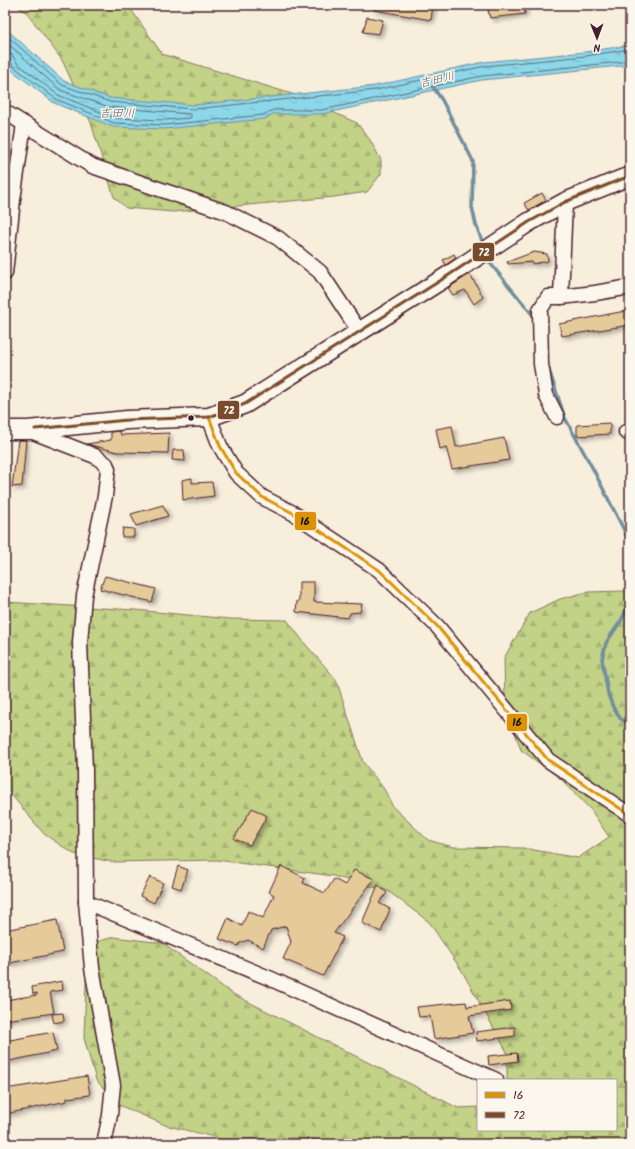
<svg xmlns="http://www.w3.org/2000/svg" width="635" height="1149" viewBox="0 0 635 1149" font-family="Kalam,'Klee One',sans-serif">
  <style>
    .forest { fill: url(#forest-firs); stroke: #867859 }
    .water { fill: url(#water-ripples); stroke: #718e9e }
    .lines { fill: none; stroke-linecap: round; stroke-linejoin: round }
    .shore { stroke: #646977; stroke-width: 1 }
    .stream { stroke: #718e9e; stroke-width: 3.5 }
    .building { fill: #e5ca9a; stroke: #4a1f2b; filter: url(#shadow) }
    .minor-casing { stroke: #4a1f2b; stroke-width: 17 }
    .major-casing { stroke: #4a1f2b; stroke-width: 21 }
    .minor { stroke: #fbf7ec; stroke-width: 14 }
    .major { stroke: #fbf7ec; stroke-width: 18 }
    .bus-1-casing { stroke: #fbf7ec; stroke-width: 6 }
    .bus-2-casing { stroke: #fbf7ec; stroke-width: 6 }
    .bus-1 { stroke: #dd9206; stroke-width: 3 }
    .bus-2 { stroke: #7a4b2a; stroke-width: 3 }
    .bus-dot { fill: #4a1f2b; stroke: #fbf7ec; stroke-width: 1.5 }
    .labels { text-anchor: middle; dominant-baseline: central; stroke-width: 3; stroke-linejoin: round; paint-order: stroke }
    .water-label { font-size: 12px; font-style: italic; fill: #5e5664; stroke: #fbf7ec }
    .line-badge { stroke: #fbf7ec; stroke-width: 1.5 }
    .badge-label { font-size: 11px; text-anchor: middle; font-weight: bold; fill: #fff }
    .pale-badge-label { font-size: 11px; text-anchor: middle; font-weight: bold; fill: #111 }
  </style>
  <defs>
    <pattern id="forest-firs" width="22" height="20" patternUnits="userSpaceOnUse"><rect width="22" height="20" fill="#c2d287"/><path d="M5 1l3.5 6h-7zM16 11l3.5 6h-7z" fill="#a8b475"/></pattern>
    <pattern id="water-ripples" width="26" height="14" patternUnits="userSpaceOnUse"><rect width="26" height="14" fill="#8bd8ea"/><path d="M2 4q2-2 4 0t4 0M15 11q2-2 4 0t4 0" fill="none" stroke="#79b9c9"/></pattern>
    <filter id="shadow"><feDropShadow dx="3" dy="3" stdDeviation="2" flood-color="#0004"/></filter>
  </defs>
  <rect width="100%" height="100%" fill="#f7eedc"/>
  <filter id="ink" filterUnits="userSpaceOnUse"><feTurbulence type="fractalNoise" baseFrequency=".025" numOctaves="2"/><feDisplacementMap in="SourceGraphic" scale="8" xChannelSelector="R" yChannelSelector="G"/><feConvolveMatrix kernelMatrix="1 2 1 2 8 2 1 2 1" color-interpolation-filters="sRGB"/></filter>
  <g filter="url(#ink)">
    <g class="forest">
      <path d="M15,5H128L162,54L292,94L357,123L370,140L381,160V174L367,192L334,197L173,212L126,208L114,197L91,123L62,60L27,13Z"/>
      <path d="M625,591L630,593V1144H364L297,1138L222,1139L165,1125L119,1105L96,1080L84,1038L87,956L96,942L114,937L162,943L233,994L458,1108L478,1107V1130H616V1080H507V1052L462,971L429,922L388,891L333,876L217,860L112,862L74,854L44,834L5,787V602L135,610L230,619L287,620L306,645L336,679L363,762L384,789L393,807L428,840L453,847L523,848L578,858L609,837L591,810L561,779L521,750L505,703L504,658L530,613L560,599L587,592Z"/>
    </g>
    <path class="water" d="M5,28L64,81L110,98L194,105L375,86L484,62L585,52L630,45V65L482,80L322,114H273L265,119L164,129L113,127L54,103L9,68L5,59Z"/>
    <g class="lines">
      <g class="shore">
        <path d="M5,34L62,85L110,102L194,109L376,90L485,66L586,56L630,49"/>
        <path d="M5,41L60,90L109,107L190,114L191,116L190,118L164,120L115,118L58,95L17,63L12,55L5,53"/>
        <path d="M5,58L9,59L13,66L56,99L114,123L164,125L263,115L273,110H322L482,76L630,61"/>
      </g>
      <g class="stream">
        <path d="M433,87L442,100L473,161L472,207L476,225L484,246"/>
        <path d="M488,256L490,263L536,319"/>
        <path d="M547,364L565,418L593,469L623,528L630,544"/>
        <path d="M630,601L622,619L606,643L602,659L608,694L613,707L620,718L630,726"/>
      </g>
    </g>
    <g class="building">
      <path d="M374,5H433L431,20L374,10Z"/>
      <path d="M487,5H524L525,14L490,18Z"/>
      <path d="M367,17L383,20L379,34L363,32Z"/>
      <path d="M542,193L546,200L529,210L524,203Z"/>
      <path d="M534,252L547,254L548,261L533,264L532,262L508,264L507,262Z"/>
      <path d="M454,254L456,258L446,265L443,260Z"/>
      <path d="M470,274L483,297L474,304L465,290L453,295L448,288Z"/>
      <path d="M630,310V325L562,336L559,324Z"/>
      <path d="M610,423V434L577,436V425Z"/>
      <path d="M452,426L456,447L504,438L509,460L452,469L446,447L440,449L436,429Z"/>
      <path d="M119,431L121,435L169,433L168,453L117,452L87,444L111,440V432Z"/>
      <path d="M18,440H26L22,486L12,487Z"/>
      <path d="M173,450H184L185,461L172,460Z"/>
      <path d="M192,478V483L212,482L214,496L183,500L182,480Z"/>
      <path d="M163,505L168,516L136,526L131,514Z"/>
      <path d="M123,528L134,529V537H122Z"/>
      <path d="M105,576L156,589L152,602L100,589Z"/>
      <path d="M299,582H314V602L362,604L360,612L350,613L348,618L296,612L297,601H299Z"/>
      <path d="M252,808L267,816L250,845L234,839Z"/>
      <path d="M178,866L188,870L181,889L172,886Z"/>
      <path d="M281,866L305,878L303,883L325,893L334,879L345,885L354,870L374,879L334,933L343,937L323,976L283,959L291,942L286,926L271,930L263,948L248,940L240,943L238,946L219,939L228,918L242,926L248,911L263,918L274,895L269,892Z"/>
      <path d="M150,877L163,883L154,903L140,896Z"/>
      <path d="M378,885L387,893L379,903L390,909L381,932L362,923Z"/>
      <path d="M57,920L63,952L5,964V930Z"/>
      <path d="M62,981L63,990L50,992L54,1013L5,1020V1000L37,995V993L33,994L32,987Z"/>
      <path d="M510,1001L511,1010L469,1016L473,1033L434,1039L430,1016L419,1017L417,1007L466,1002L467,1007Z"/>
      <path d="M63,1013L64,1021L54,1023L52,1014Z"/>
      <path d="M515,1027V1036L477,1041L476,1032Z"/>
      <path d="M53,1032L57,1051L5,1062V1041Z"/>
      <path d="M517,1053L518,1061L489,1065L488,1056Z"/>
      <path d="M87,1076L90,1095L67,1098V1101L5,1114V1089Z"/>
    </g>
    <g class="lines">
      <defs>
        <g id="minor">
          <path d="M5,112L92,166L226,212L278,238L320,272L359,331"/>
          <path d="M565,202L561,297L595,293L630,287"/>
          <path d="M5,273L13,200L24,124"/>
          <path d="M209,417L220,446L236,473L262,497L293,513L379,570L437,626L548,760L630,815"/>
          <path d="M557,417L546,395L541,364L540,310L548,297H561"/>
          <path d="M28,430L95,456L106,464L108,469L105,496L84,596L80,642L85,770L86,902L92,968L113,1085L110,1115L104,1144"/>
          <path d="M626,432L630,434"/>
          <path d="M86,902L269,978L496,1080"/>
        </g>
        <path id="major" d="M5,430H28L127,420L209,417L245,404L446,277L529,222L565,202L622,179L630,177"/>
      </defs>
      <use href="#minor" class="minor-casing"/>
      <use href="#major" class="major-casing"/>
      <use href="#minor" class="minor"/>
      <use href="#major" class="major"/>
      <defs>
        <path id="bus-1" d="M209,417L220,446L236,473L262,497L293,513L379,570L437,626L548,760L630,815"/>
        <path id="bus-2" d="M35,429L127,420L209,417L245,404L446,277L529,222L565,202L622,179L630,177"/>
      </defs>
      <use href="#bus-1" class="bus-1-casing"/>
      <use href="#bus-2" class="bus-2-casing"/>
      <use href="#bus-1" class="bus-1"/>
      <use href="#bus-2" class="bus-2"/>
    </g>
  </g>
  <circle class="bus-dot" cx="191" cy="418" r="3.5"/>
  <g class="labels">
    <g class="water-label">
      <text transform="translate(437 80) rotate(-13)">吉田川</text>
      <text x="117" y="113">吉田川</text>
    </g>
  </g>
  <g class="line-badge">
    <rect x="472" y="242" width="23" height="20" rx="4" fill="#7a4b2a"/>
    <rect x="217" y="400" width="23" height="20" rx="4" fill="#7a4b2a"/>
    <rect x="294" y="511" width="23" height="20" rx="4" fill="#dd9206"/>
    <rect x="506" y="713" width="22" height="19" rx="4" fill="#dd9206"/>
  </g>
  <g class="badge-label">
    <text x="484" y="256">72</text>
    <text x="229" y="414">72</text>
  </g>
  <g class="pale-badge-label">
    <text x="305" y="525">16</text>
    <text x="517" y="726">16</text>
  </g>
  <rect width="635" height="1149" fill="none" stroke="#fbf7ec" stroke-width="20"/>
  <rect x="10" y="10" width="615" height="1129" fill="none" stroke="#4a1f2b" stroke-width="1.5" filter="url(#ink)"/>
  <rect x="477" y="1079" width="140" height="52" fill="#fbf7ec" stroke="#b4a19f"/>
  <rect x="485" y="1092" width="20" height="6" fill="#dd9206" stroke="#b4a19f"/>
  <text x="513" y="1099" font-size="12" fill="#4a1f2b">16</text>
  <rect x="485" y="1112" width="20" height="6" fill="#7a4b2a" stroke="#b4a19f"/>
  <text x="513" y="1119" font-size="12" fill="#4a1f2b">72</text>
  <g transform="translate(597 38) rotate(179)" stroke="#fbf7ec" stroke-width="3" paint-order="stroke">
  <path d="M0-3L7 15L0 10L-7 15Z" fill="#4a1f2b"/>
  <text y="-6" font-size="11" font-weight="bold" text-anchor="middle" fill="#4a1f2b">N</text>
  </g>
</svg>
